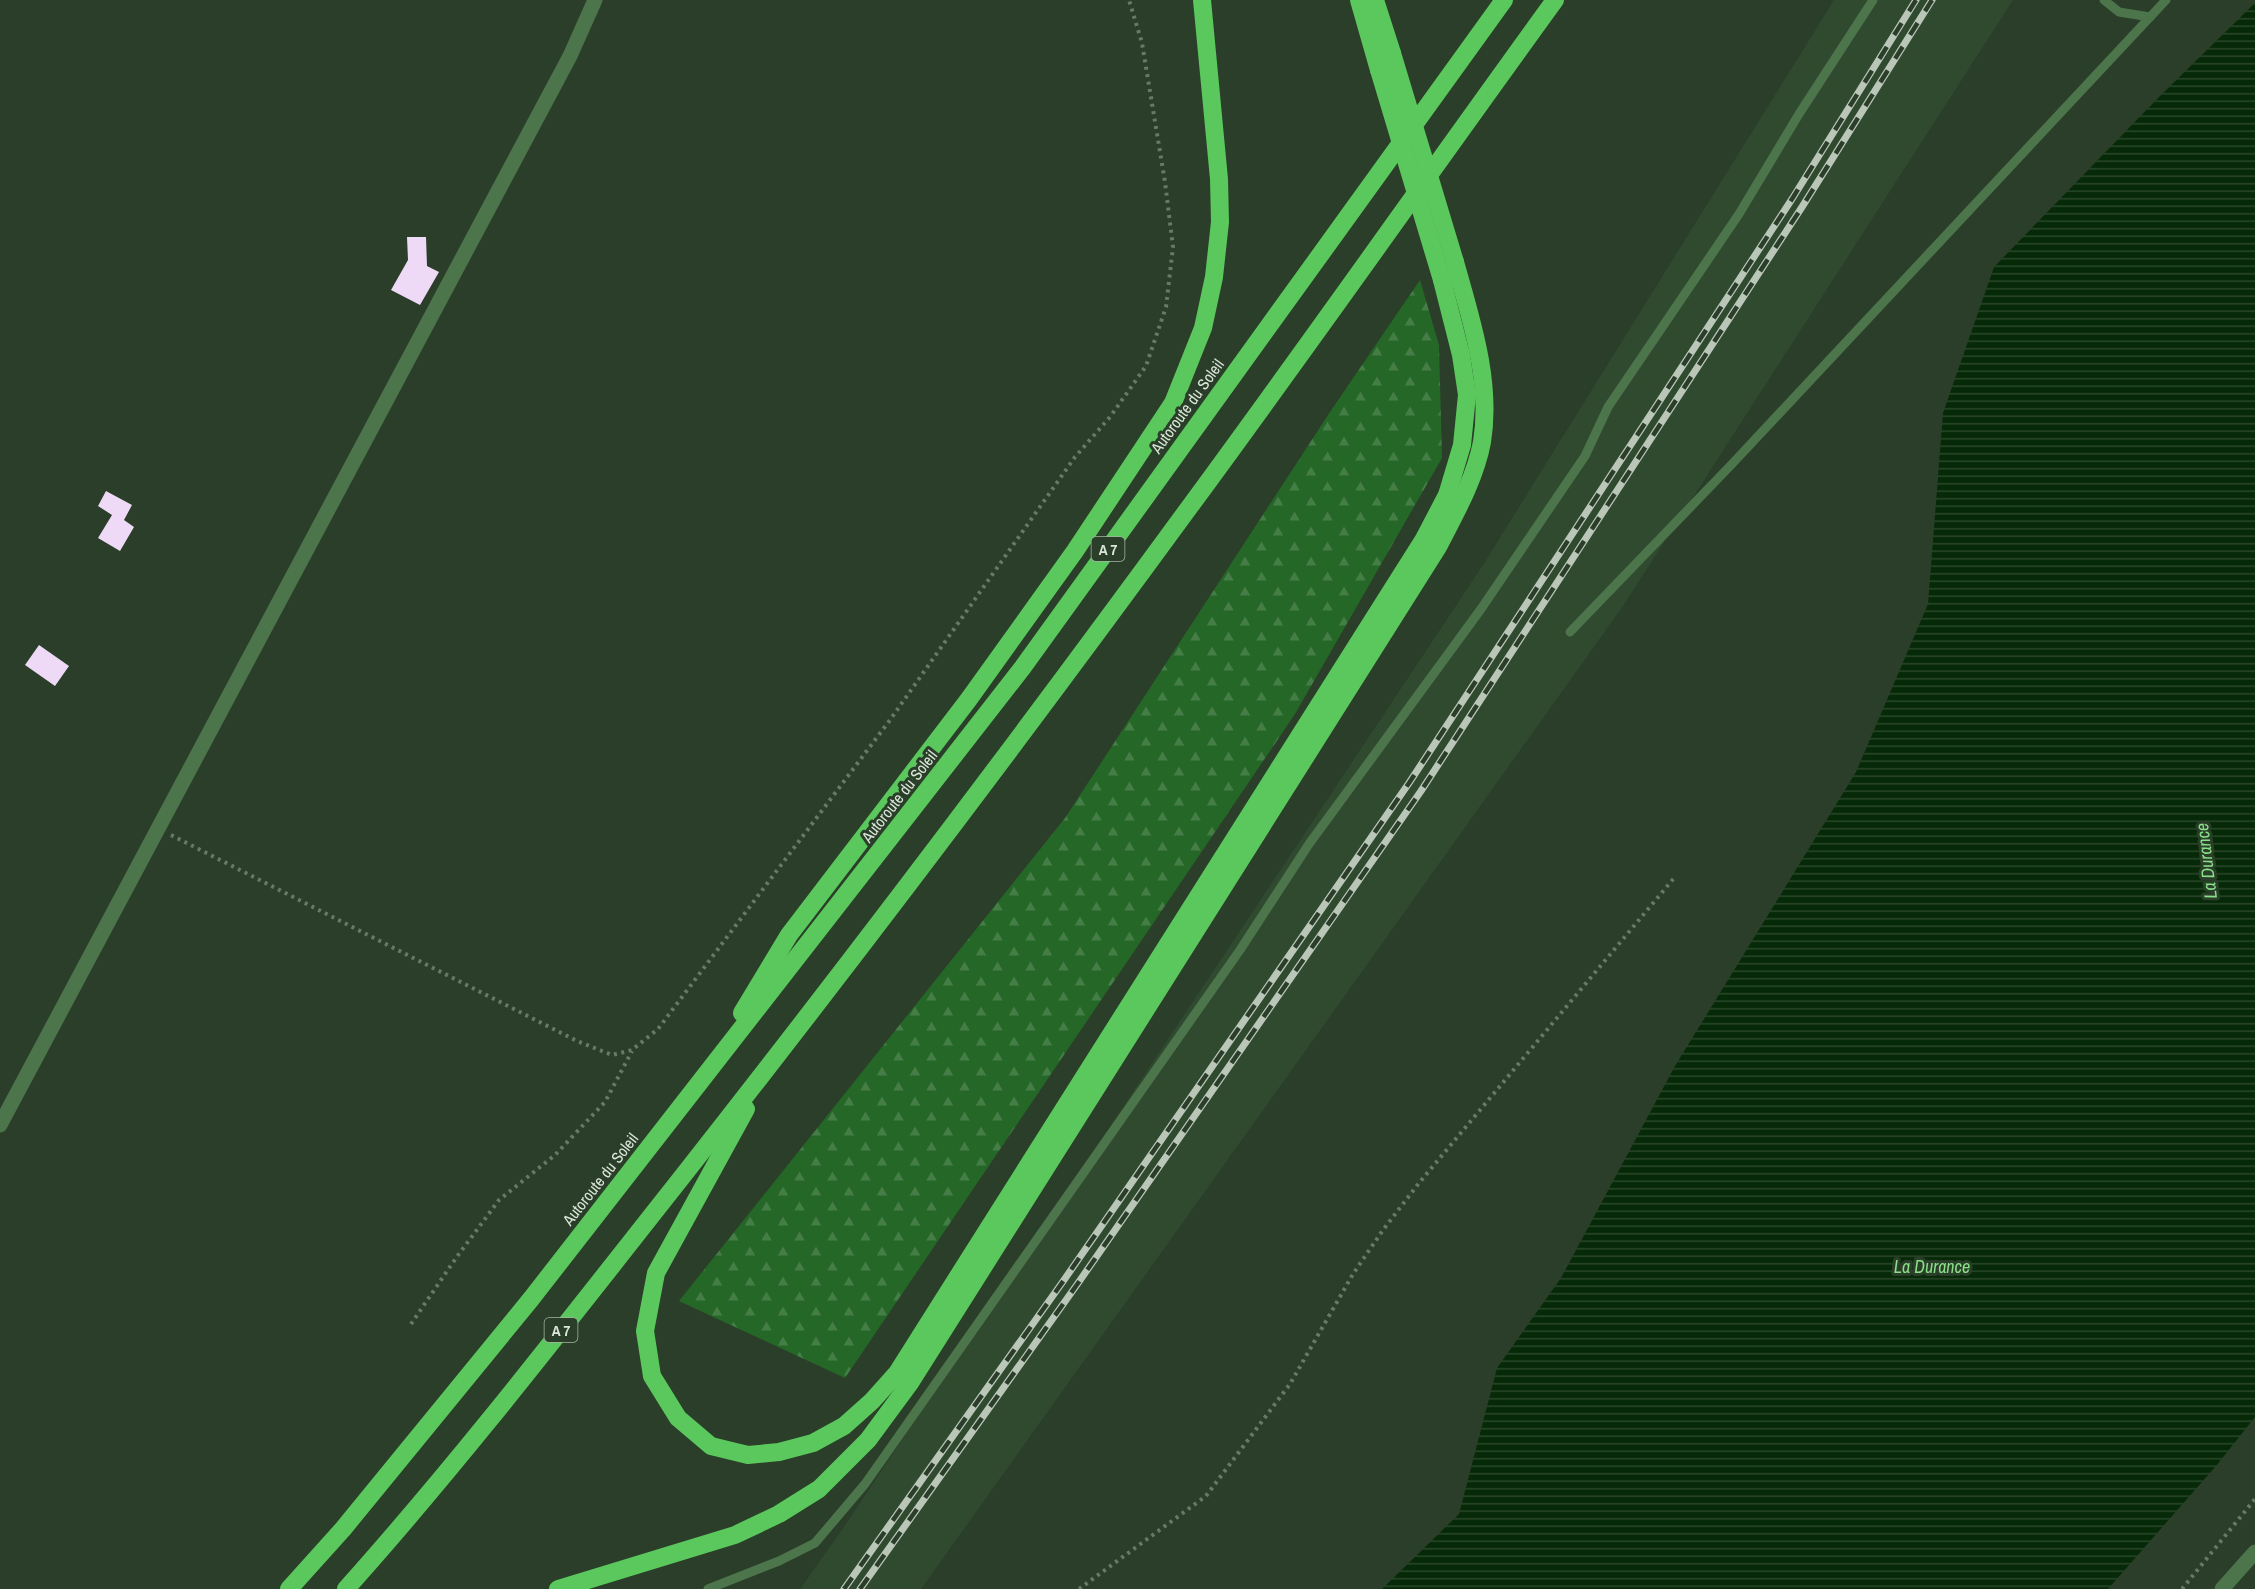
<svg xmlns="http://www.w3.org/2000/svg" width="2255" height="1589" viewBox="0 0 2255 1589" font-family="'Archivo Narrow',sans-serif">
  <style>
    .built { fill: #304a30 }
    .forest { fill: url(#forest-firs) }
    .water { fill: url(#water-rules) }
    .building { fill: #eedaf6 }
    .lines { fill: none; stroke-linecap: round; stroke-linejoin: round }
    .path { stroke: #687967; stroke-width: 4; stroke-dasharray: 3 4.5; stroke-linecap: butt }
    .lane { stroke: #4c754b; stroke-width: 9 }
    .street { stroke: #4c754b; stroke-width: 15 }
    .highway { stroke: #5ac85c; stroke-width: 18 }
    .rail-casing { stroke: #b9c6b8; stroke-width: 7 }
    .rail { stroke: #2a3e29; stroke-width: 4.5; stroke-dasharray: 14; stroke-linecap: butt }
    .highway-bridge { stroke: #5ac85c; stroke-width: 18 }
    .labels { text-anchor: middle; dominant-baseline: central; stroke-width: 6; stroke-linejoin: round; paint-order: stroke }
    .shield { fill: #2a3e29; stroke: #a6b4a5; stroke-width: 1.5 }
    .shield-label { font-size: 15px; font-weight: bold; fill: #dbe7da }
    .street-label { font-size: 16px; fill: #dbe7da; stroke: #2a3e29 }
    .water-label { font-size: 18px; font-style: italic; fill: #88e087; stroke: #2a3e29 }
  </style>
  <defs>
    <pattern id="forest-firs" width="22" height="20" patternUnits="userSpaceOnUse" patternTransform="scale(1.5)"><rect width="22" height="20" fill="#256727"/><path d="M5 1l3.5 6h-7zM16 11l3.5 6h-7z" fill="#447d46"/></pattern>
    <pattern id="water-rules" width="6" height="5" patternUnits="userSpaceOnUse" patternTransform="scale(1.5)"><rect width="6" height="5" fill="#062907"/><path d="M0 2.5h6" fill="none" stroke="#2a482b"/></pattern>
  </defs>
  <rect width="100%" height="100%" fill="#2a3e29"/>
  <path class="built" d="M1834,0H2013L1623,606L921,1589H800L842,1530L1483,565Z"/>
  <path class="forest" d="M1420,280L1439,345L1442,458L1295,714L845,1378L679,1301L1065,818L1330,412Z"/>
  <path class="water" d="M2255,3V1417L2216,1466L2108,1589H1382L1459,1514L1497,1368L1561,1278L1675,1066L1856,772L1928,604L1943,413L1994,267L2160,96Z"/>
  <g class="building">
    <path d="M407,237H426L427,266L439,272L420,305L391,290L408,260Z"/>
    <path d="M106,491L132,505L124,520L134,527L120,551L98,538L112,515L98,506Z"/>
    <path d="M39,645L69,666L55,686L25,665Z"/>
  </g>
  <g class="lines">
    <g class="path">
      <path d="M171,835L577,1041L612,1055L632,1050L658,1029L890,720L1075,457L1110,417L1146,366L1166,307L1173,247L1165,182L1142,43L1129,0"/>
      <path d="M411,1324L456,1258L499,1200L555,1155L605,1102L632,1051"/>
      <path d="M1079,1589L1206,1496L1290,1384L1353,1274L1383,1230L1419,1183L1674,878"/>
      <path d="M2182,1589L2255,1499"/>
    </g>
    <g class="lane">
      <path d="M2104,0L2119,12L2150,17"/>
      <path d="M1570,632L1732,464L2166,0"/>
      <path d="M708,1589L779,1561L815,1543L865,1484L1240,950L1309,844L1481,609L1585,456L1608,407L1739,214L1799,114L1873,0"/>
    </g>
    <g class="street">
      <path d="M0,1125L570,56L595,0"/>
      <path d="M2222,1589L2255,1552"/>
    </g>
    <g class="highway">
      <path d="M1359,0L1379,70"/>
      <path d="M1375,0L1392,53"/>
      <path d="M742,1013L789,935L969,699L1075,551L1173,403L1203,328L1214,277L1220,222L1219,179L1202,0"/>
      <path d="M746,1109L656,1273L645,1331L652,1376L678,1418L711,1446L748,1455L779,1452L813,1443L844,1426L872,1401L897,1373L1424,539L1447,495L1462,445L1467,395L1461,355L1442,280"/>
      <path d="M289,1589L343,1529L531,1299L1023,667L1504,0"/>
      <path d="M346,1589C464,1457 572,1316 682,1177C856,956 1025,732 1191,505C1314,338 1433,168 1555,0"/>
      <path d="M558,1589L735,1535L779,1514L819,1489L868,1440L910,1383L1438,547C1455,514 1475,479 1482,442C1492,382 1471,319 1455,262"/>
    </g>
    <defs>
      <g id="rail">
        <path d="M844,1589L1064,1280L1409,783L1792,199L1916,0"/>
        <path d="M860,1589L1076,1286L1421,791L1802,207L1932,0"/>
      </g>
    </defs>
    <use href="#rail" class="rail-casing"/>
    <use href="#rail" class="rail"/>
    <g class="highway-bridge">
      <path d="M1392,53L1455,262"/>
      <path d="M1379,70L1442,280"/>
    </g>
  </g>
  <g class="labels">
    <g class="shield">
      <rect x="1091.5" y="537" width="33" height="24" rx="4.5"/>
      <rect x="544.5" y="1318" width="33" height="24" rx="4.5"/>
    </g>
    <g class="shield-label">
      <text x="1108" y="549">A 7</text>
      <text x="561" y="1330">A 7</text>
    </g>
    <g class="street-label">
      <text transform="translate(1187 406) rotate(-54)">Autoroute du Soleil</text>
      <text transform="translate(899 796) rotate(-52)">Autoroute du Soleil</text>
      <text transform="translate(600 1179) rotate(-52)">Autoroute du Soleil</text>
    </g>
    <g class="water-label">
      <text transform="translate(2206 861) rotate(-97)">La Durance</text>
      <text x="1932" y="1266">La Durance</text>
    </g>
  </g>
</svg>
